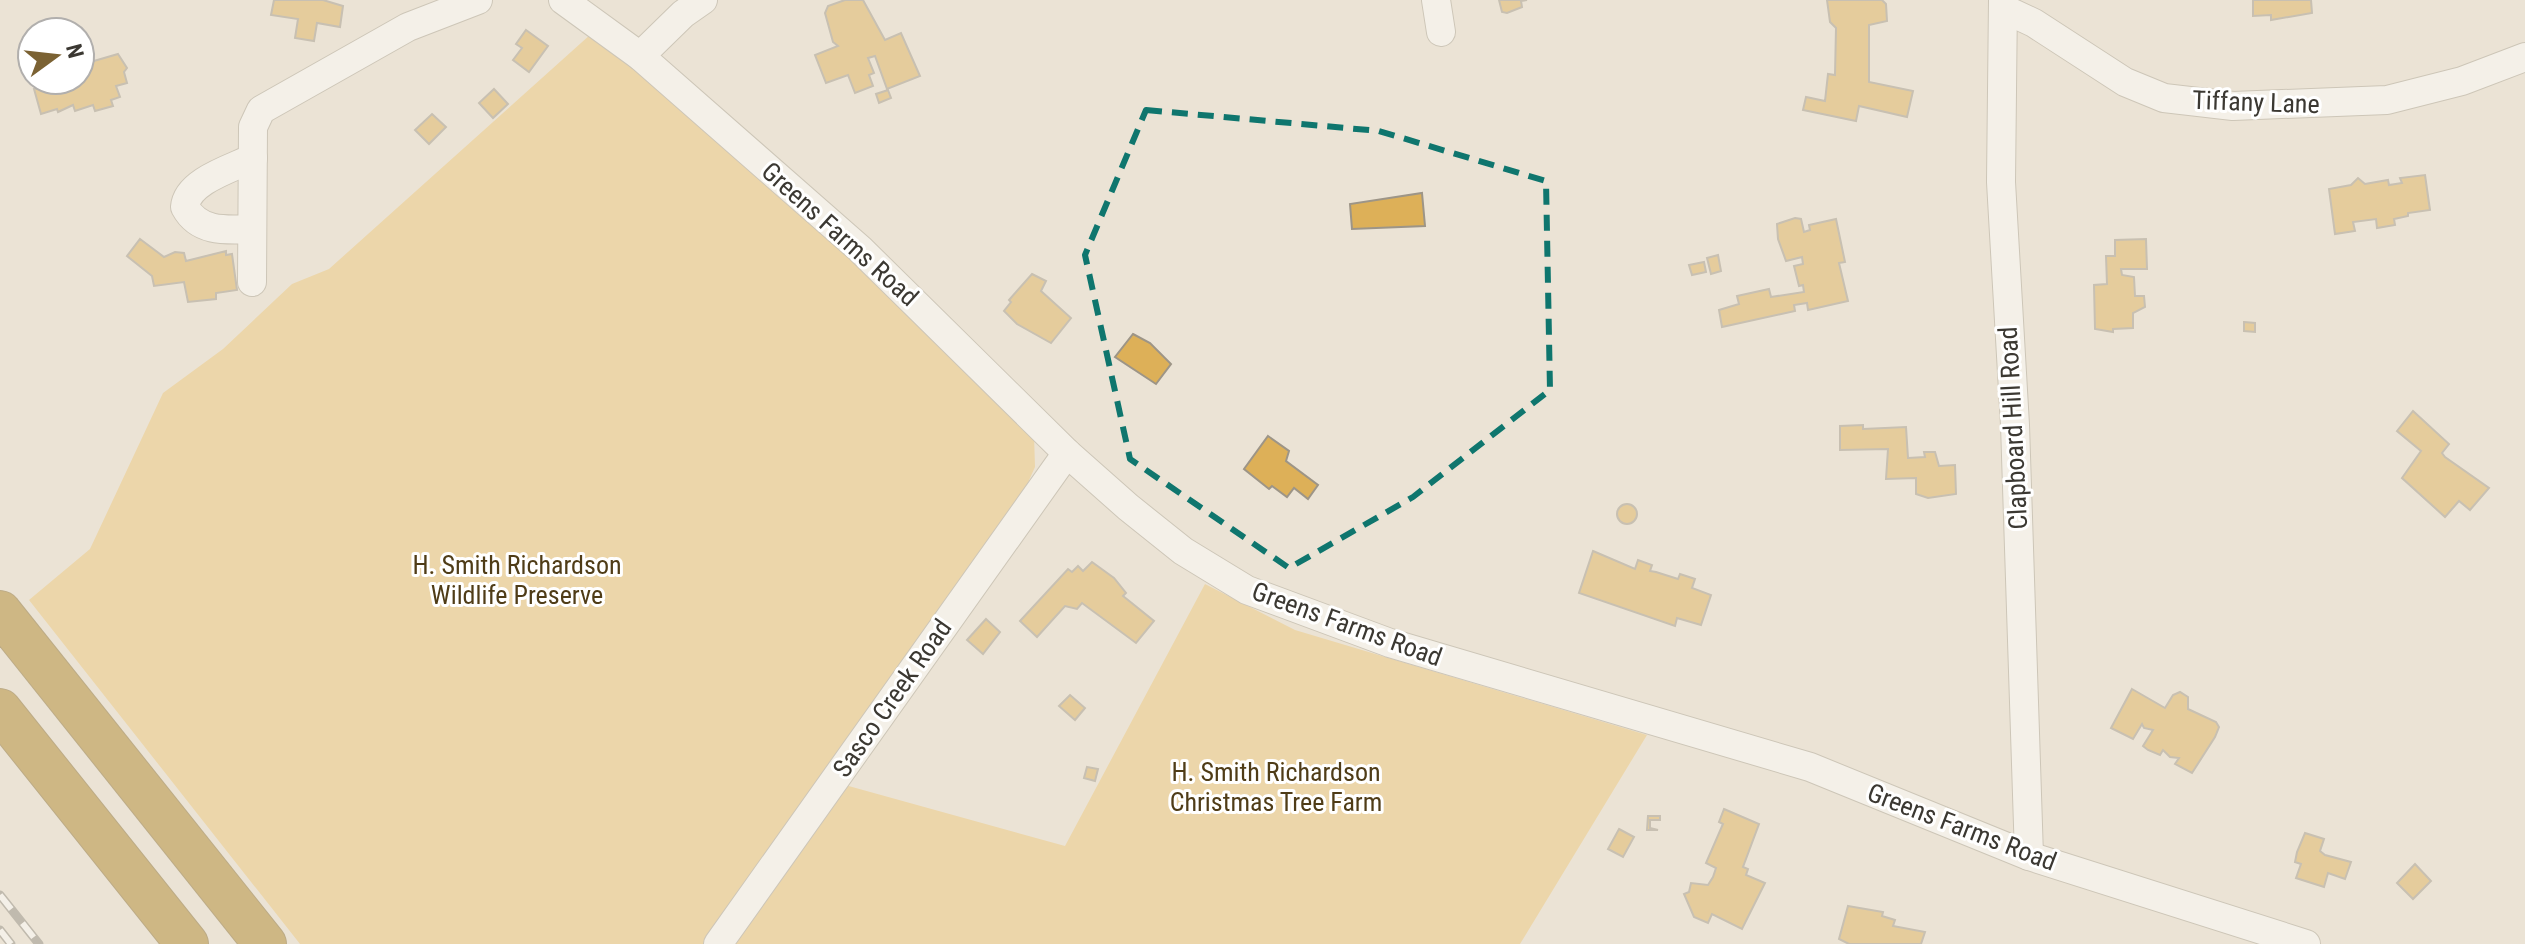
<svg xmlns="http://www.w3.org/2000/svg" width="2525" height="944" viewBox="0 0 2525 944" font-family="'Roboto Condensed',sans-serif">
  <style>
    .green { fill: #eec576 }
    .building { fill: #ddb058; stroke: #9d9587; stroke-width: 2 }
    .lines { fill: none; stroke-linecap: round; stroke-linejoin: round }
    .minor-casing { stroke: #a9a294; stroke-width: 30 }
    .highway-casing { stroke: #846728; stroke-width: 44 }
    .minor { stroke: #fff; stroke-width: 28 }
    .highway { stroke: #ab8023; stroke-width: 42 }
    .rail-casing { stroke: #8d887e; stroke-width: 9 }
    .rail { stroke: #fff; stroke-width: 6; stroke-dasharray: 18; stroke-linecap: butt }
    .marked { fill: none; stroke: #0f766e; stroke-width: 6; stroke-dasharray: 16 10; stroke-linejoin: round }
    .labels { text-anchor: middle; dominant-baseline: central; stroke-width: 6; stroke-linejoin: round; paint-order: stroke }
    .street-label { font-size: 26px; fill: #3b3832; stroke: #fff }
    .park-label { font-size: 26px; fill: #4f3c17; stroke: #fff }
  </style>
  <rect width="100%" height="100%" fill="#ebe3d5"/>
  <g class="green">
    <path d="M591,34L686,111L850,256L1034,435L1035,467L1022,496L707,944H300L29,600L90,549L163,393L223,349L292,284L329,269Z"/>
    <path d="M1205,584L1295,630L1647,735L1520,944H729L845,785L1065,846Z"/>
  </g>
  <g class="building">
    <path d="M274,0H323L343,6L340,27L317,23L314,41L295,38L298,19L271,15Z"/>
    <path d="M845,0H863L885,40L901,33L920,76L887,89L875,56L868,58L874,73L869,75L873,86L855,93L848,75L826,83L815,55L838,46L833,42L825,13L828,6Z"/>
    <path d="M1499,0H1527L1521,1L1522,7L1507,13L1502,12Z"/>
    <path d="M1827,0H1882L1886,4L1887,21L1869,25V82L1913,91L1907,117L1859,106L1856,121L1803,110L1806,97L1825,101L1828,74L1835,75L1836,28L1830,22Z"/>
    <path d="M2253,0H2311L2312,13L2271,20V15L2253,16Z"/>
    <path d="M526,30L548,46L529,72L513,60L522,48L516,44Z"/>
    <path d="M118,54L127,68L124,72L127,83L116,86L120,97L111,100L113,106L95,111L93,105L75,111L73,105L58,112L57,109L41,114L34,89L62,80H80V65Z"/>
    <path d="M494,89L508,104L493,118L479,103Z"/>
    <path d="M888,90L891,98L879,103L876,94Z"/>
    <path d="M432,114L446,127L429,144L415,130Z"/>
    <path d="M2425,175L2430,210L2408,213V216L2394,219L2395,225L2377,228L2376,219L2353,222L2355,231L2335,234L2329,189L2351,185L2358,178L2365,184L2388,180L2389,185L2402,183L2400,178Z"/>
    <path d="M1422,193L1425,226L1352,229L1350,204Z"/>
    <path d="M1795,218L1801,219L1804,232L1810,230L1809,225L1836,219L1845,262L1839,263L1848,301L1808,310L1807,303L1794,305L1795,311L1722,327L1719,310L1739,304L1737,296L1769,289L1771,297L1804,292L1803,285L1799,286L1794,266L1803,264L1802,257L1786,261L1778,239L1777,224Z"/>
    <path d="M140,239L164,257L175,252L184,253L186,261L226,251V255L232,254L237,290L216,293V299L188,302L184,282L154,286L152,276L127,256Z"/>
    <path d="M2146,239L2147,269H2121L2122,275L2134,277L2135,296H2144L2145,307L2133,313V328L2113,329V332L2095,329L2094,285L2107,284L2106,256H2115V240Z"/>
    <path d="M1718,255L1721,271L1711,274L1707,258Z"/>
    <path d="M1704,262L1706,272L1692,275L1689,265Z"/>
    <path d="M1032,274L1046,281L1041,291L1071,318L1051,343L1017,324L1004,311L1011,302L1009,300Z"/>
    <path d="M2244,322L2255,323V332L2244,331Z"/>
    <path d="M1133,334L1150,343L1171,364L1156,384L1115,357Z"/>
    <path d="M2413,411L2449,444L2442,453L2445,457L2489,488L2470,510L2459,501L2445,517L2402,478L2421,451L2397,431Z"/>
    <path d="M1863,425V429L1906,427L1908,458L1925,457L1924,452H1935L1939,466L1955,465L1956,494L1928,498L1916,494V478L1886,479L1888,449L1840,450V426Z"/>
    <path d="M1268,436L1289,451L1286,461L1318,485L1308,499L1294,488L1287,497L1272,486L1269,489L1244,469Z"/>
    <circle cx="1627" cy="514" r="10"/>
    <path d="M1593,551L1635,569L1638,560L1652,565L1650,571L1656,572L1678,579L1680,574L1695,579L1692,588L1711,595L1701,625L1677,618L1675,626L1579,593Z"/>
    <path d="M1092,562L1114,578L1126,593L1123,596L1154,621L1136,643L1082,603L1077,609L1065,606L1037,637L1020,621L1068,569L1072,572L1078,566L1083,571Z"/>
    <path d="M986,619L1000,632L983,654L967,640Z"/>
    <path d="M2132,689L2165,708L2173,695L2180,692L2188,697V709L2216,722L2219,727L2215,737L2192,773L2175,764L2179,758L2170,757L2163,750L2160,755L2148,750L2143,746L2153,730L2144,728L2142,724L2133,739L2111,728Z"/>
    <path d="M1070,695L1085,708L1075,720L1059,706Z"/>
    <path d="M1087,767L1098,769L1095,781L1084,778Z"/>
    <path d="M1724,809L1759,824L1743,867L1748,869L1746,875L1765,883L1742,929L1712,914L1708,923L1694,917L1684,894L1689,892L1691,883L1708,885L1713,877L1716,868L1706,863L1723,824L1719,822Z"/>
    <path d="M1648,816H1660V820H1650V828L1658,830H1647Z"/>
    <path d="M1619,829L1634,837L1623,857L1608,849Z"/>
    <path d="M2305,833L2324,839L2320,851L2325,855L2351,862L2345,879L2328,873L2324,887L2296,878L2301,864L2295,862L2297,852Z"/>
    <path d="M2415,864L2431,881L2413,899L2397,883Z"/>
    <path d="M1848,906L1883,912L1882,916L1895,920L1893,926L1925,932L1921,944H1849L1839,939Z"/>
  </g>
  <g class="lines">
    <defs>
      <g id="minor">
        <path d="M563,0L640,56L860,249L1067,453L1128,507L1183,551L1247,590L1390,643L1810,767L2029,856L2306,944"/>
        <path d="M1436,0L1441,32"/>
        <path d="M2003,0L2001,182L2015,425L2029,856"/>
        <path d="M2004,9L2034,23L2125,82L2164,98L2233,106L2387,100L2462,81L2525,57"/>
        <path d="M640,56L683,14L703,0"/>
        <path d="M252,229C227,230 199,233 185,207C187,181 233,168 253,158"/>
        <path d="M252,282L253,127L261,110L408,27L478,0"/>
        <path d="M718,944L1067,453"/>
      </g>
      <g id="highway">
        <path d="M0,612L265,944"/>
        <path d="M0,710L187,944"/>
      </g>
    </defs>
    <use href="#minor" class="minor-casing"/>
    <use href="#highway" class="highway-casing"/>
    <use href="#minor" class="minor"/>
    <use href="#highway" class="highway"/>
    <defs>
      <g id="rail">
        <path d="M0,895L39,944"/>
        <path d="M0,930L11,944"/>
      </g>
    </defs>
    <use href="#rail" class="rail-casing"/>
    <use href="#rail" class="rail"/>
  </g>
  <path d="M0 0H2525V944H0ZM1146,110L1379,131L1546,181L1550,390L1413,497L1289,568L1130,459L1085,255Z" fill="#ebe3d5" fill-opacity=".55" fill-rule="evenodd"/>
  <path class="marked" d="M1146,110L1379,131L1546,181L1550,390L1413,497L1289,568L1130,459L1085,255Z"/>
  <g class="labels">
    <g class="street-label">
      <text transform="translate(2256 102) rotate(2)">Tiffany Lane</text>
      <text transform="translate(840 234) rotate(42)">Greens Farms Road</text>
      <text transform="translate(2013 428) rotate(-93)">Clapboard Hill Road</text>
      <text transform="translate(1347 624) rotate(20)">Greens Farms Road</text>
      <text transform="translate(892 698) rotate(-55)">Sasco Creek Road</text>
      <text transform="translate(1962 827) rotate(21)">Greens Farms Road</text>
    </g>
    <g class="park-label">
      <text x="517" y="565">H. Smith Richardson<tspan x="517" dy="30">Wildlife Preserve</tspan></text>
      <text x="1276" y="772">H. Smith Richardson<tspan x="1276" dy="30">Christmas Tree Farm</tspan></text>
    </g>
  </g>
  <g transform="translate(56 56) rotate(75)"><circle r="38" fill="#ffffff" stroke="#b1afad" stroke-width="2"/>
  <path d="M0-6L14 30L0 20L-14 30Z" fill="#7b6233"/>
  <text y="-12" font-size="22" font-weight="bold" text-anchor="middle" fill="#3b3832">N</text>
  </g>
</svg>
